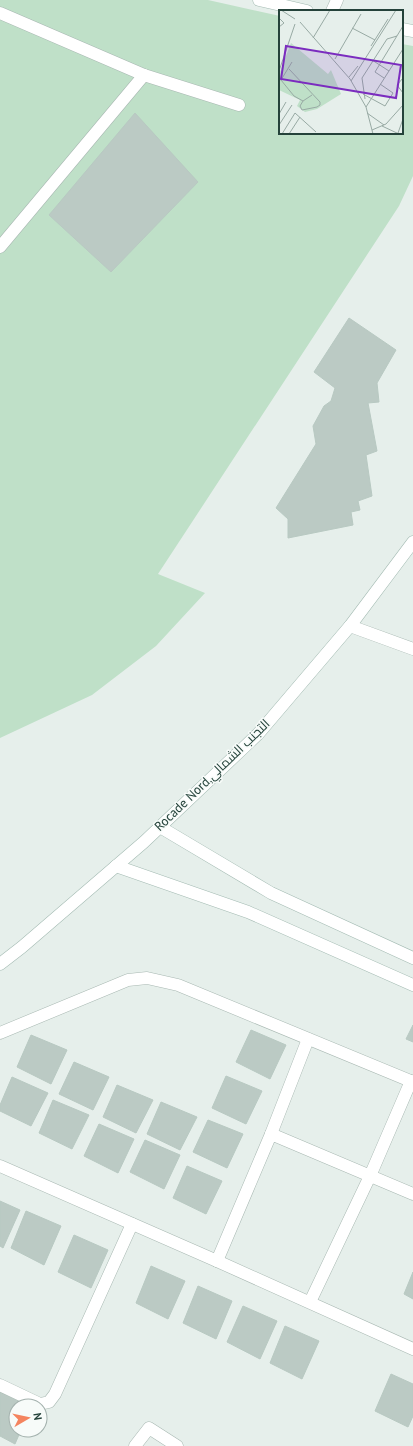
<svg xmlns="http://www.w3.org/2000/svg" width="413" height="1446" viewBox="0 0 413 1446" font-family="'PT Sans',Cairo,sans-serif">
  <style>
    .green { fill: #bfe0c8 }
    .building { fill: #bbcac4; stroke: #b8c9c2 }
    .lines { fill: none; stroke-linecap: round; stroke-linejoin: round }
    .street-casing { stroke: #a8b8b2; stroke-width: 13 }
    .secondary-casing { stroke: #a4bbb3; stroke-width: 13 }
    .street { stroke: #fff; stroke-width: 12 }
    .secondary { stroke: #fff; stroke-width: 12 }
    .labels { text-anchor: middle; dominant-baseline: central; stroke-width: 3; stroke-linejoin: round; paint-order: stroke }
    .street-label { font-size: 13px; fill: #24423a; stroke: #f7fbf9 }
    .inset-road { fill: none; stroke: #98aaa4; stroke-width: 1 }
    .view { fill: #7b2cbf; fill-opacity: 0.15; stroke: #7b2cbf; stroke-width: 2 }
    .inset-edge { fill: none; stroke: #24423a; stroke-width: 2 }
  </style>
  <rect width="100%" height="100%" fill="#e6efeb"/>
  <path class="green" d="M0,0H208L280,16V133H402V44L413,46V176L399,206L158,574L205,593L156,646L92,695L0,738Z"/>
  <g class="building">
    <path d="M135,113L198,182L111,272L49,215Z"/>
    <path d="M349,318L396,350L377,383L379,402L368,403L377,451L366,455L372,496L358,501L360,510L351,512L353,525L288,538V519L276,508L316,444L313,426L324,406L331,401L335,388L314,372Z"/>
    <path d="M413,1025V1042L406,1039Z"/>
    <path d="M251,1030L286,1045L270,1079L236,1062Z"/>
    <path d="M31,1035L67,1050L51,1084L17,1067Z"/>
    <path d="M74,1062L109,1077L93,1110L59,1094Z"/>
    <path d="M226,1076L262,1091L246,1124L212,1108Z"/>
    <path d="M12,1077L48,1093L31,1126L0,1111V1105Z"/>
    <path d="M117,1085L153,1100L136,1133L103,1117Z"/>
    <path d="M53,1100L89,1115L72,1149L39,1133Z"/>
    <path d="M161,1102L197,1117L180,1150L147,1134Z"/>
    <path d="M208,1120L243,1134L227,1168L193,1152Z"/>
    <path d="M99,1124L134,1139L118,1173L84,1156Z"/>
    <path d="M145,1140L180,1155L164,1189L130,1172Z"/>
    <path d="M187,1166L222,1181L206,1214L173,1198Z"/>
    <path d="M0,1201L20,1210L3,1248L0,1246Z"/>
    <path d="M26,1211L61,1226L44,1265L11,1248Z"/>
    <path d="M74,1235L108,1250L91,1288L58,1272Z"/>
    <path d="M151,1266L185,1281L168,1319L136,1303Z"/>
    <path d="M413,1272V1299L404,1294Z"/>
    <path d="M198,1286L232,1301L216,1339L183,1323Z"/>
    <path d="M243,1306L277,1321L260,1359L227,1342Z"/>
    <path d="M285,1326L319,1341L302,1379L270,1363Z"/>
    <path d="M391,1374L413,1384V1416L408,1427L375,1411Z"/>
    <path d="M0,1391L32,1406H16V1430H21L15,1444L0,1436Z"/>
  </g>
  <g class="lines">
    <defs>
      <g id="street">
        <path d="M332,11L337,0"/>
        <path d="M0,13L144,75L239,105"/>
        <path d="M0,247L144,75"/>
        <path d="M350,626L413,649"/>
        <path d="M0,1033L128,980L147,978L178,985L413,1082"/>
        <path d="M271,1134L308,1039"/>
        <path d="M0,1166L217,1261L413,1349"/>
        <path d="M217,1261L271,1134L413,1194"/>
        <path d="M310,1302L370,1176L411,1081"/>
        <path d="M0,1385L40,1404L49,1402L55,1394L132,1224"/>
        <path d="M135,1446L149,1428L177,1446"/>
      </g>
      <g id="secondary">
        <path d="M259,0L307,11"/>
        <path d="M402,29L413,31"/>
        <path d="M160,827L271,893L413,958"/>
        <path d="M116,866L248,912L413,985"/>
        <path d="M0,964L22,947L144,842L258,734L350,626L413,542"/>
      </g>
    </defs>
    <use href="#street" class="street-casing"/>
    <use href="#secondary" class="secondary-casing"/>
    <use href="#street" class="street"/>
    <use href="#secondary" class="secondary"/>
  </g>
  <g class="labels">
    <g class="street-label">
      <text transform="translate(212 775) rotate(-44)">Rocade Nord,التجنب الشمالي</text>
    </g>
  </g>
  <g transform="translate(279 10)">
    <rect width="124" height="124" fill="#e6efeb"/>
    <path d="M12,33L49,64L52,60L62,84L38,99L26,102L18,96L21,90L0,80V64Z" fill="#bfe0c8"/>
    <path class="inset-road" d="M2,0L16,9M0,8L5,13L0,17M21,12L71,69L87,97L94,124M73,18L96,30M34,28L51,0M92,36L109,9M56,49L82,4M93,50L110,61M10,59L41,92V95L38,97L23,100L21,96L24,91L33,85M0,61L16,14M70,67L79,56M105,68L96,62L124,16M124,68L118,75L124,83M0,69L2,70L13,52M2,70L15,86L24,91M72,71L117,0M84,84L106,96L114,83L101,74M86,89L83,68L108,29L118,26M87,97L124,39M88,103L105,115M0,104L7,92M0,115L13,95M103,116L120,124M93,120L107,114L124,95M119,123L124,109M3,124L16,103L37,122M10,124L21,107"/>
    <path class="view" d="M7,36L122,55L117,88L2,69Z"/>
    <rect width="124" height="124" class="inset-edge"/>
  </g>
  <g transform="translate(28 1418) rotate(81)"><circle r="19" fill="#f7fbf9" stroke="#a3b1ad"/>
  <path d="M0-3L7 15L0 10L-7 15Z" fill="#f4845f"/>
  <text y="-6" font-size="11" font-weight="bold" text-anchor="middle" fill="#24423a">N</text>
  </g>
</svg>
